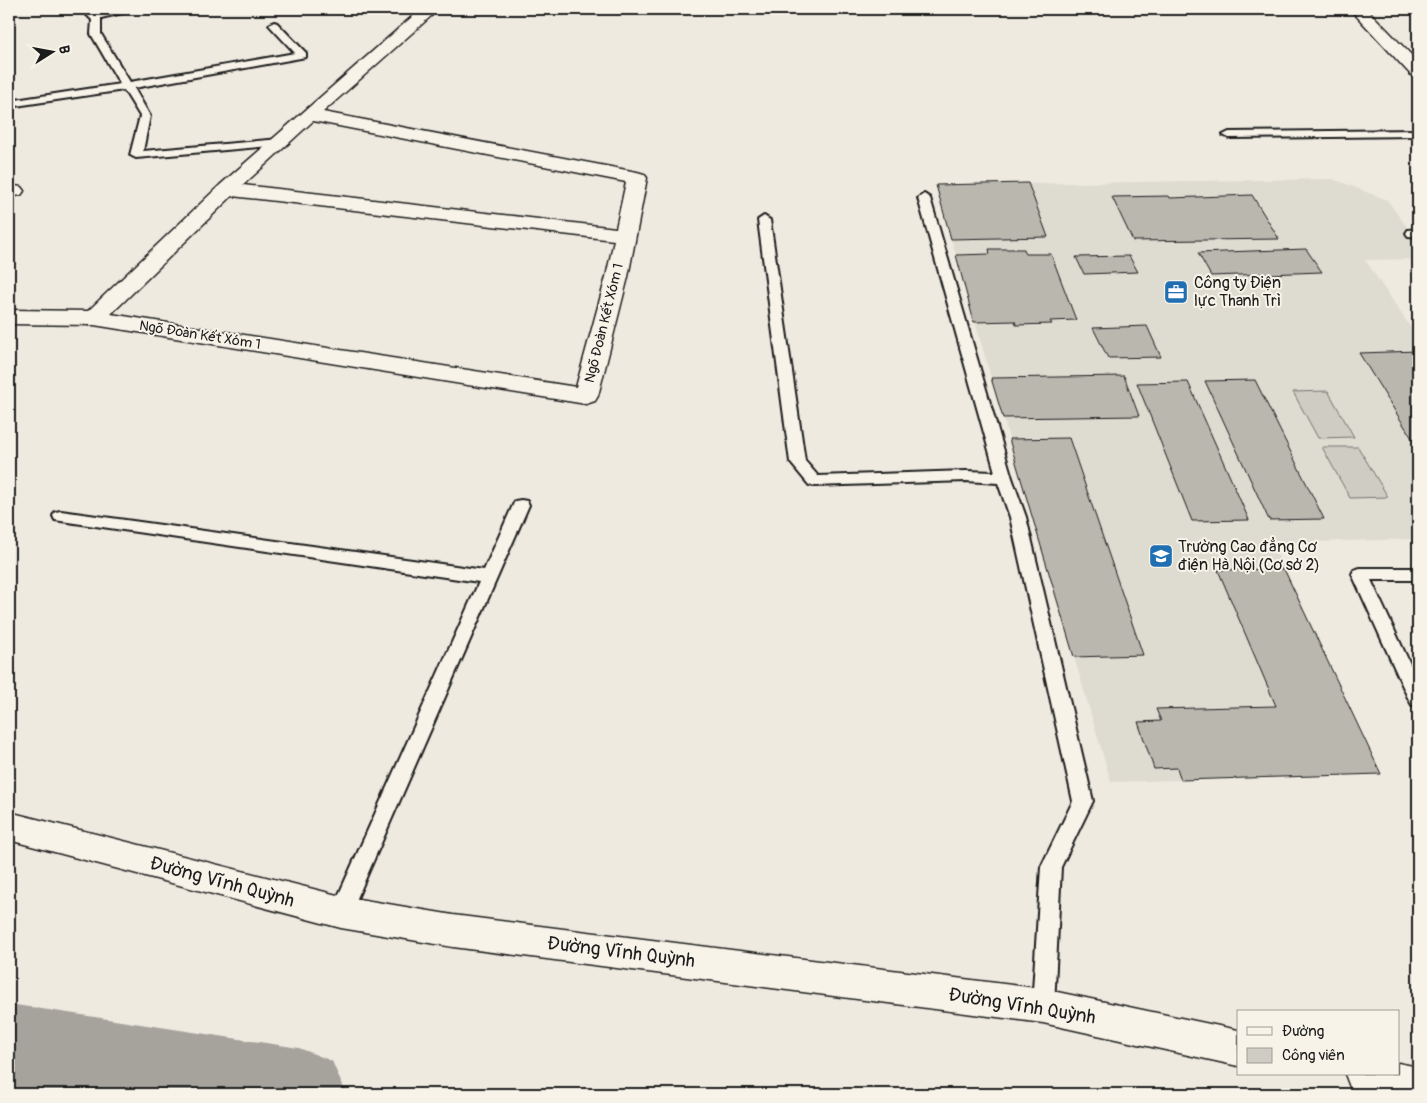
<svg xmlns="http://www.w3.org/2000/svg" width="1427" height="1103" viewBox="0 0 1427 1103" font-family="Pangolin,sans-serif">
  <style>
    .built { fill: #dedbd1 }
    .green { fill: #cfccc3; stroke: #767470 }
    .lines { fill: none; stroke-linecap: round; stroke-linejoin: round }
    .river { fill: #a6a39d; fill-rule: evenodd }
    .building { fill: #bab7af; stroke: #1c1c1c }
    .service-casing { stroke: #1c1c1c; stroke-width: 4 }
    .minor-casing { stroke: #1c1c1c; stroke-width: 3 }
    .tertiary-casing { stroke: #1c1c1c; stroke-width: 3 }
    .primary-casing { stroke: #1c1c1c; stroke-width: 3 }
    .service { fill: #f7f3e8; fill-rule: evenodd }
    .minor { fill: #f7f3e8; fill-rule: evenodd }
    .tertiary { fill: #f7f3e8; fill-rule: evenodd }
    .primary { fill: #f7f3e8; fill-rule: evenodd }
    .labels { text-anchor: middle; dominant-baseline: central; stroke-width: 4; stroke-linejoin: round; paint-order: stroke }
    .far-street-label { font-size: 14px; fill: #1c1c1c; stroke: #f7f3e8 }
    .poi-label { font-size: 16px; fill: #1c1c1c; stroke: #f7f3e8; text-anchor: start }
    .near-street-label { font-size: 19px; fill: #1c1c1c; stroke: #f7f3e8 }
  </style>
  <rect width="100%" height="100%" fill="#eeeae0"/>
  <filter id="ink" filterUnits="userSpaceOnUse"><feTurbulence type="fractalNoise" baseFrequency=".02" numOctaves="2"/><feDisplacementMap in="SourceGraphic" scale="10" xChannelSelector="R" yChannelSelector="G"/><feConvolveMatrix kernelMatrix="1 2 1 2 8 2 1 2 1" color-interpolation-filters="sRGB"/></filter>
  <g filter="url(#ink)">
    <path class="built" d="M1333,179L1387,200L1418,242V259L1365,260L1418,338V539L1272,543L1381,774L1111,782L986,360L936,185Z"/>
    <g class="green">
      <path d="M1328,391L1354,437L1318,438L1293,392Z"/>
      <path d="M1322,447H1358L1388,497L1350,498Z"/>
    </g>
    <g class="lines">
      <path class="river" d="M9,1004L299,1048L332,1061L346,1094H22L9,1092Z"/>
    </g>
    <g class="building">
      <path d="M1028,183L1048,237L951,239L936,185Z"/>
      <path d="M1252,195L1279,239L1133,241L1112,197L1169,196L1170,198Z"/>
      <path d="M989,249H1024L1026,254H1051L1076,320L1050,321L1052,324L1016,325L1015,321L974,322L956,255L990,254Z"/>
      <path d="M1306,249L1322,272L1211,276L1198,253Z"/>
      <path d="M1129,256L1138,272L1084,274L1076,257Z"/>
      <path d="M1147,326L1161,357L1108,358L1093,328Z"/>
      <path d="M1418,351V448L1359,353Z"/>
      <path d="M1124,376L1139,416L1003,418L991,378Z"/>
      <path d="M1255,380L1324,519L1269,520L1205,381Z"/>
      <path d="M1188,382L1249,520L1192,521L1137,383Z"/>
      <path d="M1069,438L1143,655L1074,657L1009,439Z"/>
      <path d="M1284,569L1381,774L1181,780L1177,768L1154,769L1138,722L1161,721L1156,709L1276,706L1218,570Z"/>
    </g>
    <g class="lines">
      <defs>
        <g id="service">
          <path d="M81,9H91L96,13L115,9H133L131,11L101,18V34L130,82L295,53L269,25L274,22L277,23L306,53V57L134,88L150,116L143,151L281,139L287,142L281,145L136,158L130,155L140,116L124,90L9,107V101L120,84L91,34L92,20Z"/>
          <path d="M1418,130V136L1229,138L1223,135L1229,132Z"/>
          <path d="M924,194L930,198L1012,478L1026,517L1093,801L1061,867L1054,1006L1051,1013L1043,1016L1035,1013L1032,1006L1041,867L1073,801L1010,517L998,483L966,481L814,486L809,485L790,462L758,220L764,216L770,220L805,461L818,476L966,471L995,472L918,198Z"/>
          <path d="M1418,229V237L1408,236L1406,233L1408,230Z"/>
          <path d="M521,500L527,501L529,505L351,912L348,919L341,921L334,919L331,912L479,582L61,521L55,520L53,516L55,512L61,511L484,570L513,505L515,501Z"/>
          <path d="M1360,568H1418V580H1371L1418,681V707L1412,705L1409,700L1352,574L1354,570Z"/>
        </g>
        <g id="minor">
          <path d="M421,9H439L323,112L637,172L644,174L647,178L628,277L598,396L595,401L586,404L94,325L9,324V310L88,311L220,185ZM313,121L626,182L616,228L243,185ZM232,196L614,240L606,277L576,387L111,314Z"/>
          <path d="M9,185L21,187L24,191L21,195L9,197Z"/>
        </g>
        <g id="tertiary">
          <path d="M9,812L341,896L453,915L1043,989L1238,1030V1066L1043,1023L453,947L341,928L9,840Z"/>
          <path d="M1398,1063L1418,1067V1094H1370L1350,1087L1345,1074H1398Z"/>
        </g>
        <path id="primary" d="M1350,9H1367L1418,62V77L1412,76Z"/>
      </defs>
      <use href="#service" class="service-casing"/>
      <use href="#minor" class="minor-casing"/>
      <use href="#tertiary" class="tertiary-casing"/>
      <use href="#primary" class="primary-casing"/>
      <use href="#service" class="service"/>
      <use href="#minor" class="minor"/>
      <use href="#tertiary" class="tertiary"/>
      <use href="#primary" class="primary"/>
    </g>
  </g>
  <defs>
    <symbol id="office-square" viewBox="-11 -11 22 22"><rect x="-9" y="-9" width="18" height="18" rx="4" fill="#1f6fb2" stroke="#f7f3e8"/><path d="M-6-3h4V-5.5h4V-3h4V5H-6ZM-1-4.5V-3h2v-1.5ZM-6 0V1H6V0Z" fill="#fff"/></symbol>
    <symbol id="university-square" viewBox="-11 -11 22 22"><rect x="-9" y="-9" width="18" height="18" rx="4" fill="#1f6fb2" stroke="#f7f3e8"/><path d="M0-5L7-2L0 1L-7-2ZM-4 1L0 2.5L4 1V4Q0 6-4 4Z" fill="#fff"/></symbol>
  </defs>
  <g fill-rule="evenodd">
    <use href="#office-square" x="1162" y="278" width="28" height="28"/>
    <use href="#university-square" x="1147" y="542" width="28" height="28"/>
  </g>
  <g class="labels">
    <g class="far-street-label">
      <text transform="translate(604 323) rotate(-76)">Ngõ Đoàn Kết Xóm 1</text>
      <text transform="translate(200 335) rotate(9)">Ngõ Đoàn Kết Xóm 1</text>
    </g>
    <g class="poi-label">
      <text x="1194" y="283">Công ty Điện<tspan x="1194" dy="18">lực Thanh Trì</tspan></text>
      <text x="1178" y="547">Trường Cao đẳng Cơ<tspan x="1178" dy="18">điện Hà Nội (Cơ sở 2)</tspan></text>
    </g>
    <g class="near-street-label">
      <text transform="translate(222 882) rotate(15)">Đường Vĩnh Quỳnh</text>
      <text transform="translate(621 952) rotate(7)">Đường Vĩnh Quỳnh</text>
      <text transform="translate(1022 1006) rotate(9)">Đường Vĩnh Quỳnh</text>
    </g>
  </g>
  <rect width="1427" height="1103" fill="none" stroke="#f7f3e8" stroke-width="30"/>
  <rect x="15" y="15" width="1397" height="1073" fill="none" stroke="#1c1c1c" stroke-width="2" filter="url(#ink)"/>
  <rect x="1237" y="1010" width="162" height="65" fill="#f7f3e8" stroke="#9f9d96"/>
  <rect x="1247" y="1027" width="25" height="8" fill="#f7f3e8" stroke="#9f9d96"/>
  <text x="1282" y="1036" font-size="15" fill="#1c1c1c">Đường</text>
  <rect x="1247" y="1048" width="25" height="15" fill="#cfccc3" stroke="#9f9d96"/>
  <text x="1282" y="1060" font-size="15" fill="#1c1c1c">Công viên</text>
  <g transform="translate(52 52) rotate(79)" stroke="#f7f3e8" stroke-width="4" paint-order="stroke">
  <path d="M0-4L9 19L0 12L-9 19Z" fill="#1c1c1c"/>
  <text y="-8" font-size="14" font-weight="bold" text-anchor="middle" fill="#1c1c1c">B</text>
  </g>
</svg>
